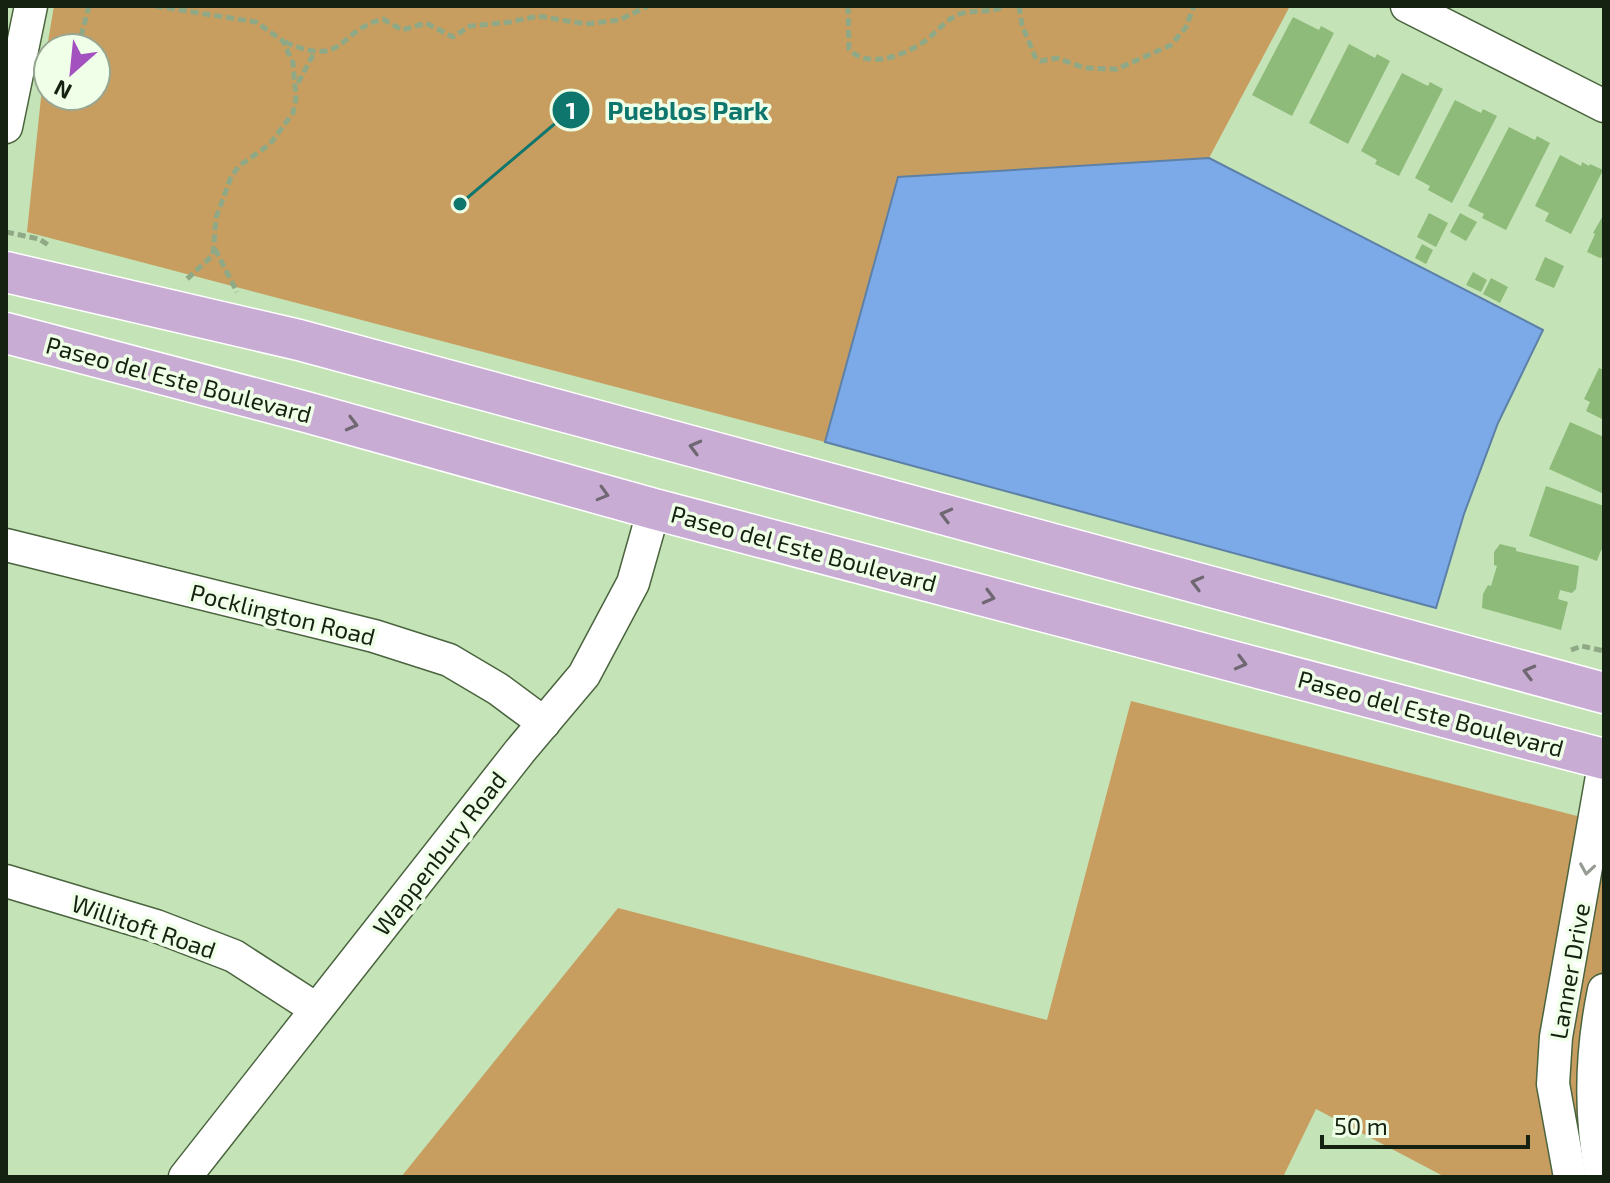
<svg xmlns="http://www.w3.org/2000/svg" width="1610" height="1183" viewBox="0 0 1610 1183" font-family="'Exo 2',sans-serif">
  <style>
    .green { fill: #c89e60; fill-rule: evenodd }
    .water { fill: #7ca9e7; stroke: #5d80a7; stroke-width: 2 }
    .building { fill: #8ebb7a }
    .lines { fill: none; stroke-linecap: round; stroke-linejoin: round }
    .minor-casing { stroke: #4a643e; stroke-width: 35 }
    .major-casing { stroke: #fff; stroke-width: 43 }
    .path { stroke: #8fa885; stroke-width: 5; stroke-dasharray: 8 4; stroke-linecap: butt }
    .minor { stroke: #fff; stroke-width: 32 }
    .major { stroke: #c8acd3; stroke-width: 40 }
    .oneway { stroke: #6f6772 }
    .oneway2 { stroke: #969c94 }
    .labels { text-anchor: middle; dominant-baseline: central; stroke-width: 7; stroke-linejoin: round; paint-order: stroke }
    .street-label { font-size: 24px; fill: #162211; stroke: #efffe8 }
    .leader { fill: none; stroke: #0f766e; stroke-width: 3 }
    .callout-dot { fill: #0f766e; stroke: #efffe8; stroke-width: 3 }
    .mark-label { font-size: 24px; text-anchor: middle; font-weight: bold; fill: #fff }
    .callout-label { font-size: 26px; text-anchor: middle; font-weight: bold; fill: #0f766e; stroke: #efffe8; stroke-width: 7; stroke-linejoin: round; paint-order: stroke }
  </style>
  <rect width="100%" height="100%" fill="#c4e3b7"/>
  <g class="green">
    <path d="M54,6H1290L1209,158L898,177L825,442L27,232L45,59ZM48,48H96V96H48Z"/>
    <path d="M1131,701L1604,823V1177H1445L1316,1109L1283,1177H401L618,908L1047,1020Z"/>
  </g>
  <path class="water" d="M1209,158L1543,330L1498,423L1464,514L1436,608L825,442L898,177Z"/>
  <g class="building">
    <path d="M1293,17L1319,30L1321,26L1334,33L1292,116L1252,95Z"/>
    <path d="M1349,44L1375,58L1377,54L1390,61L1348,144L1309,123Z"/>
    <path d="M1402,73L1428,86L1430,82L1443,89L1399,176L1375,164L1377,160L1361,151Z"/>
    <path d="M1455,100L1481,113L1483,109L1497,116L1452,203L1428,190L1430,186L1415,178Z"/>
    <path d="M1509,127L1535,140L1537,136L1550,143L1506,230L1482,218L1484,214L1468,206Z"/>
    <path d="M1560,155L1581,166L1582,162L1589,166L1590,164L1603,170L1571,234L1545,221L1549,213L1535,206Z"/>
    <path d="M1429,213L1448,223L1436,247L1417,237Z"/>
    <path d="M1460,213L1477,222L1466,241L1450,232Z"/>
    <path d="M1604,214V257L1600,258L1587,252L1595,234L1593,233Z"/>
    <path d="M1422,244L1433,250L1426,264L1415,258Z"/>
    <path d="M1545,257L1564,266L1554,288L1535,280Z"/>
    <path d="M1473,272L1487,280L1481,292L1466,285Z"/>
    <path d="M1491,278L1508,287L1500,303L1483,294Z"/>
    <path d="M1599,368L1604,370V420L1586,411L1590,402L1584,399Z"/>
    <path d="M1570,422L1604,437V494L1549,469Z"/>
    <path d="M1546,486L1604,506V551L1601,550L1597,561L1529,536Z"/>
    <path d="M1500,544L1516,548V551L1579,566L1576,589L1572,593L1560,590L1558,599L1568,602L1561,630L1482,608L1483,594L1488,585L1491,586L1497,566L1494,565V552Z"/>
  </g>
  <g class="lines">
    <defs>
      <g id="minor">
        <path d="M1407,6L1604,106"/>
        <path d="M6,127L31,6"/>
        <path d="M6,545L374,636L449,660L498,689L544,723"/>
        <path d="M6,881L156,926L234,956L316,1009"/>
        <path d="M185,1177L520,751L584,675L633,583L654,509"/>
        <path d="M1570,1177L1553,1084L1556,1037L1604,765"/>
        <path d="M1602,1177C1589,1114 1591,1053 1604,990"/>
      </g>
      <g id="major">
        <path d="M6,272L299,340L1604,693"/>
        <path d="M6,333L306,412L654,509L1604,759"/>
      </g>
    </defs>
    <use href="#minor" class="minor-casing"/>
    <use href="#major" class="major-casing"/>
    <g class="path">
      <path d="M155,6L256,22L283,41L293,63L296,98L293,113L270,144L239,166L231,177L216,218L213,255L186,280"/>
      <path d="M848,6L849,49C868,70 905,55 925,41C937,32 946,19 960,14C975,9 991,14 1004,6"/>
      <path d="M1019,6L1022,25L1036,59L1041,61L1057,58L1085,68L1117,69L1171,45L1186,27L1194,6"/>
      <path d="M285,42C346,69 336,31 383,19L402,30L426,23L453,37L470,26L510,22L538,16L586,24L619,20L648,6"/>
      <path d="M78,48L89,6"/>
      <path d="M298,83L314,53"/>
      <path d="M6,232L39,239L50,246"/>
      <path d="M215,249L237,292"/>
      <path d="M1571,650L1582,646L1604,651"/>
    </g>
    <use href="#minor" class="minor"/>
    <use href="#major" class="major"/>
  </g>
  <defs><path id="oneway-chevron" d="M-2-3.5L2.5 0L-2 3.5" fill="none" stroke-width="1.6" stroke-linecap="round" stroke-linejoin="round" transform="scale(2)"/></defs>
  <g class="oneway">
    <use href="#oneway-chevron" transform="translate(352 424) rotate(15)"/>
    <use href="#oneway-chevron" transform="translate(695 447) rotate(-165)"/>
    <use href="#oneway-chevron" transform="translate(603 494) rotate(16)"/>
    <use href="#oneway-chevron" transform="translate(946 515) rotate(-165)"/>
    <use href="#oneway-chevron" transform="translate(1197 583) rotate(-165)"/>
    <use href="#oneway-chevron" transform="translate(989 597) rotate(15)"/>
    <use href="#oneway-chevron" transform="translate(1241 663) rotate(15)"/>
    <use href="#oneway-chevron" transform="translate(1529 672) rotate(-165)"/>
  </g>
  <use class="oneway2" href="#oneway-chevron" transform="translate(1587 869) rotate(99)"/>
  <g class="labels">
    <g class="street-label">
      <text transform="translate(179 379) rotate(15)">Paseo del Este Boulevard</text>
      <text transform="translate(804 548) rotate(15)">Paseo del Este Boulevard</text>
      <text transform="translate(283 614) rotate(14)">Pocklington Road</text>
      <text transform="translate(1431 713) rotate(15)">Paseo del Este Boulevard</text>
      <text transform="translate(439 853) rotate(-52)">Wappenbury Road</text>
      <text transform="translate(144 926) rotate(19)">Willitoft Road</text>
      <text transform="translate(1569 971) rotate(-80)">Lanner Drive</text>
    </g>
  </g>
  <path class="leader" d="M460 204L571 110"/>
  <g class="callout-dot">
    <circle cx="460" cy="204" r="8"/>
    <circle cx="571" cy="110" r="20"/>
  </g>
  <g class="mark-label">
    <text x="571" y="119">1</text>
  </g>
  <g class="callout-label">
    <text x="688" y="120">Pueblos Park</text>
  </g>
  <rect width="1610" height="1183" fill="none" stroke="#162211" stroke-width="16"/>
  <g transform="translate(72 72) rotate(207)"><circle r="38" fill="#efffe8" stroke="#98a792" stroke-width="2"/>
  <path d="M0-6L14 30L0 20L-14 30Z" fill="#a451c0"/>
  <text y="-12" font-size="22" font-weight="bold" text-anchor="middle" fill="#162211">N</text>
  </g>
  <path d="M1322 1135v12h206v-12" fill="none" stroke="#162211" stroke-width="4"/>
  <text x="1334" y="1135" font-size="24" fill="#162211" stroke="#efffe8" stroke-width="6" paint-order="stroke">50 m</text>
</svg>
